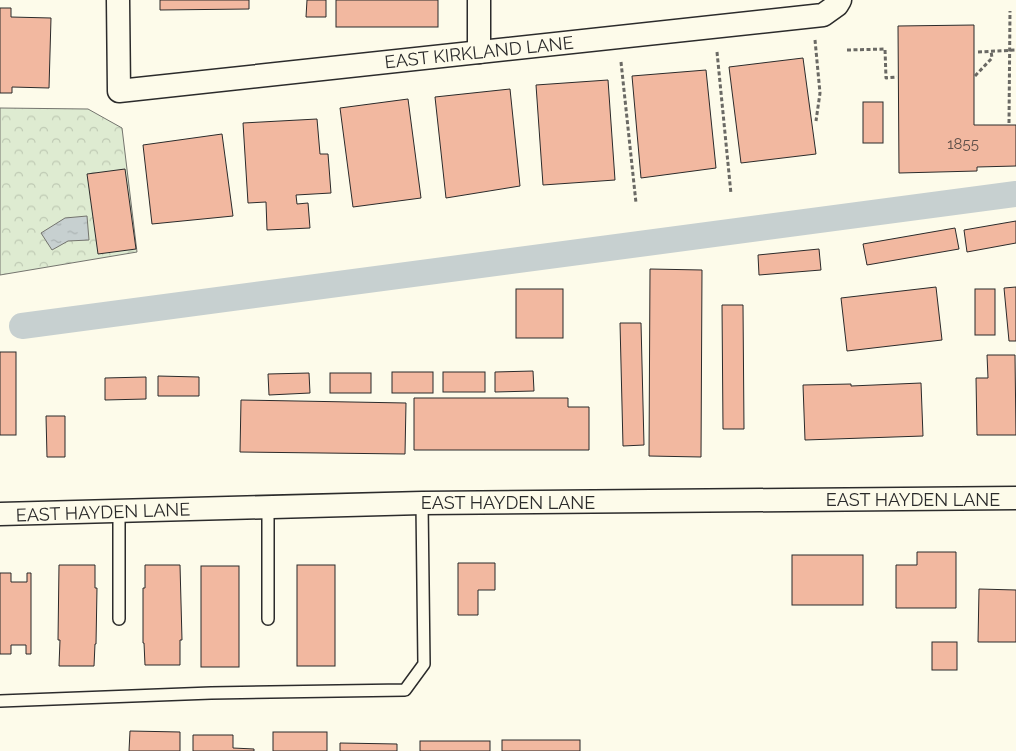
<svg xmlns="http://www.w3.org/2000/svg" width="1016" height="751" viewBox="0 0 1016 751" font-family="Raleway,sans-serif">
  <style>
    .forest { fill: url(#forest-crowns); stroke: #74746e }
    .water { fill: url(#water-ripples); stroke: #74746e }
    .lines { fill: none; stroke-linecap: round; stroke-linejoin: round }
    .canal { stroke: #c7d0d0; stroke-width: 26 }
    .building { fill: #f2b8a0; stroke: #2b2b2b }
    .lane-casing { stroke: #2b2b2b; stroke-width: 14 }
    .street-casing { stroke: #2b2b2b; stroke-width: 25 }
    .path { stroke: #6a6964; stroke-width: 3; stroke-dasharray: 4 2.5; stroke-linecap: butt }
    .lane { stroke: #fdfbea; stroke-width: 11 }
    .street { stroke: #fdfbea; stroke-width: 22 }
    .labels { text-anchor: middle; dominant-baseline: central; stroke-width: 4; stroke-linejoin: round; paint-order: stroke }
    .number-label { font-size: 15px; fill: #5d4e48 }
    .street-label { font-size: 18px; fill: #2b2b2b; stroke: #fdfbea }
  </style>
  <defs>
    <pattern id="forest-crowns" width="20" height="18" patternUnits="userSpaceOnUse" patternTransform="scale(1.25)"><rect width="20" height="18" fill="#deebd1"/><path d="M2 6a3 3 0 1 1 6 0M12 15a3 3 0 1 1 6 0" fill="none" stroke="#bfcab4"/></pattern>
    <pattern id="water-ripples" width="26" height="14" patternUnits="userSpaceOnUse" patternTransform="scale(1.25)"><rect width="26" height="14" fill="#c7d0d0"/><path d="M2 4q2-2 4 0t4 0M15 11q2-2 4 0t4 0" fill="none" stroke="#abb3b3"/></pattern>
  </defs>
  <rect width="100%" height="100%" fill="#fdfbea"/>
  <path class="forest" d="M0,108L88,109L122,128L137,252L0,275Z"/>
  <path class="water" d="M87,216L89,240L68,241L52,250L41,233L65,218Z"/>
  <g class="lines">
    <path class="canal" d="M22,326L1016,194"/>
  </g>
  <g class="building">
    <path d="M160,0H249V9L160,10Z"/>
    <path d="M307,0H326V17H306Z"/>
    <rect x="336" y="0" width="102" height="27"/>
    <path d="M0,8H11V17L51,18L49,88L12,87V93H0Z"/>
    <path d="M974,25V125H1016V166L977,167V171L899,173L898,26Z"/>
    <path d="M803,58L816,154L741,163L729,67Z"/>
    <path d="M706,70L716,168L641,178L632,76Z"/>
    <path d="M608,80L615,180L543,185L536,85Z"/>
    <path d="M510,89L520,186L446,198L435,97Z"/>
    <path d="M408,99L421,198L353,207L340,108Z"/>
    <rect x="863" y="102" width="20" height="41"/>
    <path d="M317,119L320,154H328L331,193L296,195L297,204L308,203L310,228L267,230L266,202L248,203L243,123Z"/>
    <path d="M222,134L233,216L152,224L143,145Z"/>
    <path d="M125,169L136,249L98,254L87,174Z"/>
    <path d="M1016,221V243L967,252L964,230Z"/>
    <path d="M955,228L959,249L867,265L863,244Z"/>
    <path d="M819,249L821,270L759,275L758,255Z"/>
    <path d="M650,269L702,270L701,457L649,456Z"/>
    <path d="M936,287L942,340L847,351L841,298Z"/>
    <path d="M1016,287V341H1009L1004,288Z"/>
    <rect x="516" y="289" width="47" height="49"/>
    <rect x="975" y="289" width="20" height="46"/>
    <path d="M722,305H743L744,429H723Z"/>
    <path d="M620,323H641L644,445L623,446Z"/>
    <rect x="0" y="352" width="16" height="83"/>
    <path d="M987,355H1015L1016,435H977L976,378H988Z"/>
    <path d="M533,371L534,391L495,392V372Z"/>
    <rect x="392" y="372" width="41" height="21"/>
    <rect x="443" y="372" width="42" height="20"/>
    <path d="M309,373L310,393L269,395L268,374Z"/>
    <rect x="330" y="373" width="41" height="20"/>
    <path d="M158,376L199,377V396H158Z"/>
    <path d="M146,377V399L105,400V378Z"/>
    <path d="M921,383L923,436L805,440L803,385L851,384V386Z"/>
    <path d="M414,398H568V407H589V450H414Z"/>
    <path d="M241,400L406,403L405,454L240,452Z"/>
    <path d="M46,416H65V457H47Z"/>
    <path d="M917,552H956V608H896V565H917Z"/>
    <rect x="792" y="555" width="71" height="50"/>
    <path d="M458,563H495V590H478V615H458Z"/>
    <path d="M59,565H95V588H97L96,644H95L94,666H59L60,640H58Z"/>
    <path d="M145,565H180L182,640H180V665H145L144,643H143V588H145Z"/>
    <rect x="297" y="565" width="38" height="101"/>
    <rect x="201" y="566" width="38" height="101"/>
    <path d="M0,573H11V582H27V573H31V654H26V645H11V654H0Z"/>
    <path d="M979,589L1016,590V642H978Z"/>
    <rect x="932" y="642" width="25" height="28"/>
    <path d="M130,731L180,732V751H129Z"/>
    <rect x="273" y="732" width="54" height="19"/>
    <path d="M193,735H233V748L254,749V751H193Z"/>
    <rect x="502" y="740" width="78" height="11"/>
    <rect x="420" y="741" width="70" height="10"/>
    <path d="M340,743L397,744V751H340Z"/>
  </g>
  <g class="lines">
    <defs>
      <g id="lane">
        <path d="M268,507V619"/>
        <path d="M119,511V619"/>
        <path d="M0,701L211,693L405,690L424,664L422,503"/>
      </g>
      <g id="street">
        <path d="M118,0L119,91L823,15L837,5L840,0"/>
        <path d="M479,52V0"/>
        <path d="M0,514L422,503L1016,498"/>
      </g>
    </defs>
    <use href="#lane" class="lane-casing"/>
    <use href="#street" class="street-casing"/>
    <g class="path">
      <path d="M815,40L820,93L816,121"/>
      <path d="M847,50L885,49L886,78L897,77"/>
      <path d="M717,52L731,194"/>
      <path d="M978,52L1016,50"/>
      <path d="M621,62L636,203"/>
      <path d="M975,76L992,58L991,51"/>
      <path d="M1009,123L1010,11"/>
    </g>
    <use href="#lane" class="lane"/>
    <use href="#street" class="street"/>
  </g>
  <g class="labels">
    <g class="number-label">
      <text x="963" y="144">1855</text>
    </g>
    <g class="street-label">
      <text transform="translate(479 52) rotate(-6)">EAST KIRKLAND LANE</text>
      <text x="913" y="499">EAST HAYDEN LANE</text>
      <text x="508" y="502">EAST HAYDEN LANE</text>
      <text transform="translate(103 512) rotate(-2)">EAST HAYDEN LANE</text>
    </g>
  </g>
</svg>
